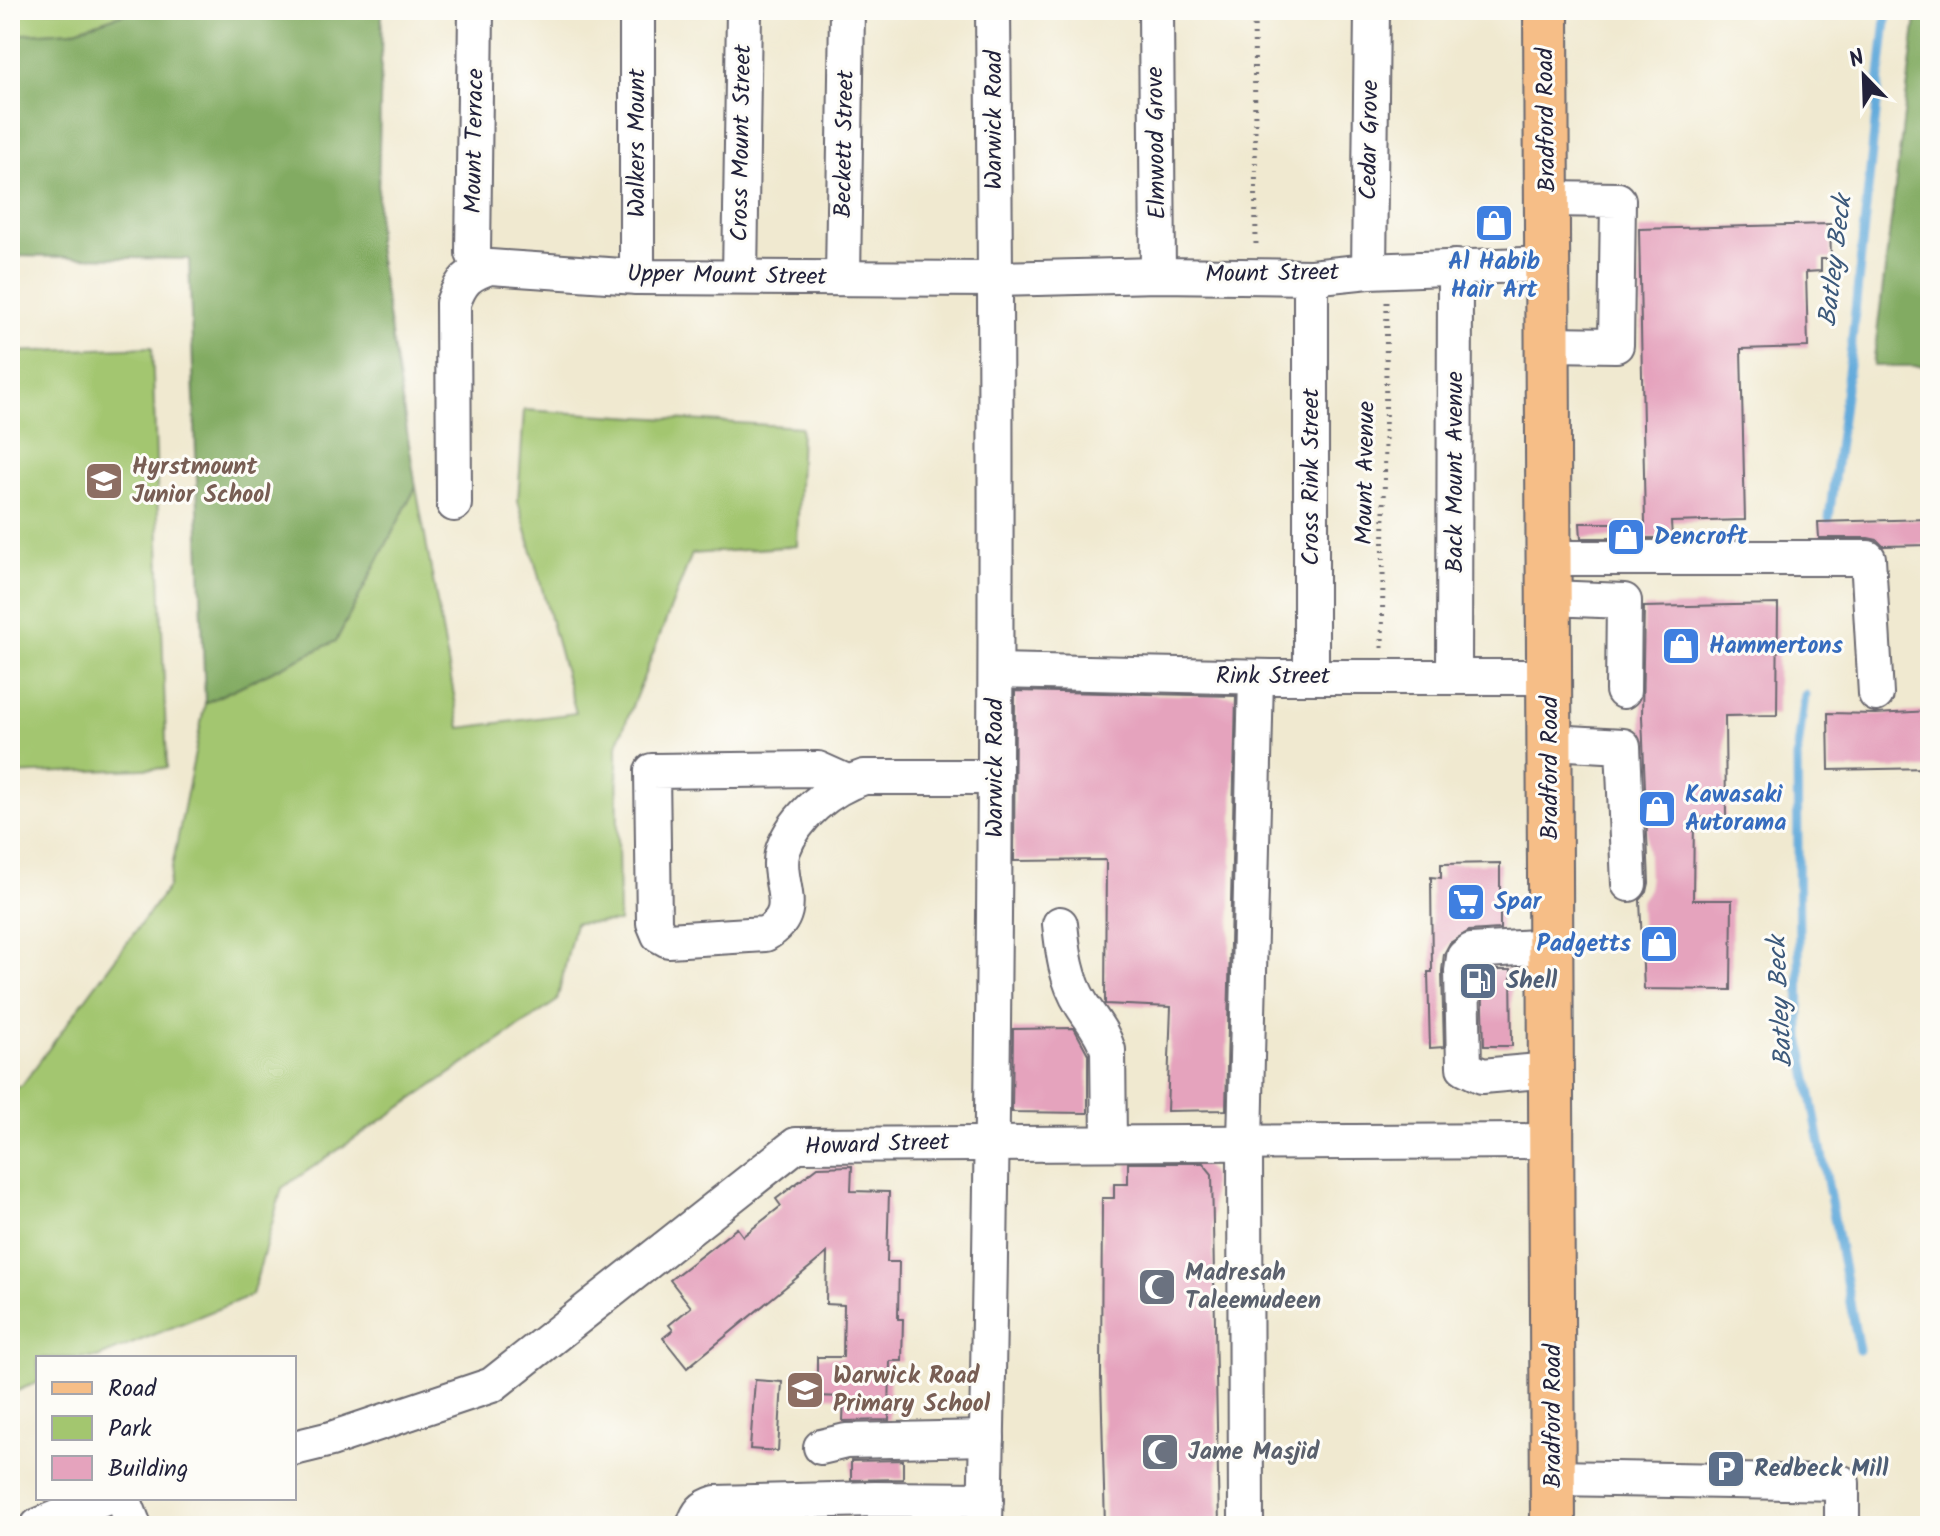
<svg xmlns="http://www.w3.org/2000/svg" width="1940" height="1536" viewBox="0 0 1940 1536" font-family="Kalam,sans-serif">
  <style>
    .green { fill: #a3c66f; stroke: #627455; stroke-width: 2 }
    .forest { fill: #82ab62; stroke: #52664e; stroke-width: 2 }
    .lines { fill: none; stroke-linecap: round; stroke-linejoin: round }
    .stream { stroke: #64abdb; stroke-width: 9 }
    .building { fill: #e5a3bd }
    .minor-casing { stroke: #6a686f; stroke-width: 38 }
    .major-casing { stroke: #6a686f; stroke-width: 48 }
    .path { stroke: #6a686f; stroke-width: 5; stroke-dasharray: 2 6; stroke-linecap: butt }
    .minor { stroke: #fff; stroke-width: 34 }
    .major { stroke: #f6be87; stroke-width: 44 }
    .labels { text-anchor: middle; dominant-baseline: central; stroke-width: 6; stroke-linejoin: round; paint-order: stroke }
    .street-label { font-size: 24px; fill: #22223b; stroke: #fdfcf7 }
    .shop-label { font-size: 24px; font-weight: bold; fill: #366cbe; stroke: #fdfcf7; text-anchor: start }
    .education-label { font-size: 24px; font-weight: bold; fill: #785e54; stroke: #fdfcf7; text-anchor: start }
    .service-label { font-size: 24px; font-weight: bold; fill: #4e5e75; stroke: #fdfcf7; text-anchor: start }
    .worship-label { font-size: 24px; font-weight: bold; fill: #5b616d; stroke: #fdfcf7; text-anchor: start }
    .water-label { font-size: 26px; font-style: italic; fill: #3c597b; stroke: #fdfcf7 }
  </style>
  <rect width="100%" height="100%" fill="#fdfcf7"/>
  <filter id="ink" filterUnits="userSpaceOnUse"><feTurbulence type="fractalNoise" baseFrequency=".0125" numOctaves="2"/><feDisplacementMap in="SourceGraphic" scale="16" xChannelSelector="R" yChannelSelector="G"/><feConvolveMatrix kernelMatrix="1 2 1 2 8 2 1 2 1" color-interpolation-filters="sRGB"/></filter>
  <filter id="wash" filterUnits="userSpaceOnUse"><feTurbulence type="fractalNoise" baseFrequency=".006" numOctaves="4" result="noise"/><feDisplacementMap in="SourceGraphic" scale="32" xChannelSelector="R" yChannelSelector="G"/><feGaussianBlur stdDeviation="1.8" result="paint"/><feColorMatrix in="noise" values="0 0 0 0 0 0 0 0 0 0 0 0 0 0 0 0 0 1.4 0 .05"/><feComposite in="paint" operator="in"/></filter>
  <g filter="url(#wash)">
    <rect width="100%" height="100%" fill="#f0e9d0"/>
    <g class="green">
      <path d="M10,10H135L72,31L10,35Z"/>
      <path d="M152,347L167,768L10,774V352Z"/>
      <path d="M524,410L801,427L797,546L692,554L617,745L619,922L575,923L557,1001L282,1188L252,1295L97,1358H38V1382L10,1394V1091L22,1085L168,887L205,703L336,641L416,487L460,728L576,713L518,501Z"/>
    </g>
    <g class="forest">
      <path d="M135,10H382L377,247L416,487L336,641L205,703L189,259L10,256V35L72,31Z"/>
      <path d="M1917,10H1930V366H1873Z"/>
    </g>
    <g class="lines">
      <g class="stream">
        <path d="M1829,518L1851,349L1887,10"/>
        <path d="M1805,695L1797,756L1800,1037L1859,1350"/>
      </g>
    </g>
    <g id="blocks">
      <g class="building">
        <path d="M1830,224L1831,259H1821V271L1806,272L1808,347L1741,349L1745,520L1671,522L1672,538H1581L1580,523H1645L1639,229Z"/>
        <path d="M1930,519V545L1883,546L1877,540L1868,538H1819L1818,522Z"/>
        <path d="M1778,604L1777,715L1725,716L1726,817L1694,818L1693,900H1732L1731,990L1644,989L1640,900L1647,892L1649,883L1642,717L1644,607Z"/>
        <path d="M1015,691L1236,696L1226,1110L1167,1111L1171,1007L1105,1004L1106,860L1014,861Z"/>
        <path d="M1930,711V768L1829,770L1828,713L1876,714Z"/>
        <path d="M1500,863V929L1469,931L1450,943L1444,954L1442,971L1444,1047L1430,1048L1428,972H1432L1431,877L1441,878V864Z"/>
        <path d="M1482,970H1511L1512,1046H1484Z"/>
        <path d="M1074,1028L1088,1054V1113L1012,1112L1013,1029Z"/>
        <path d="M1128,1163H1203L1212,1174L1219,1526H1105L1101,1378L1102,1198H1114V1184H1128Z"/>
        <path d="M852,1166L851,1191L889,1192L887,1262H899L898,1319H903L902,1361H890L889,1420L843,1421L844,1397L817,1396V1357H843L844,1305L826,1304L827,1253L687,1368L663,1338L673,1330L669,1325L691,1307L670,1280L737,1228L743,1236L781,1206L776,1199L818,1167Z"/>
        <path d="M755,1380L782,1382L778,1451L750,1449Z"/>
        <path d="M903,1460V1479L851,1480V1461Z"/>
      </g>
    </g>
  </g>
  <g filter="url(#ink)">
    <use href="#blocks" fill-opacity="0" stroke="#6a686f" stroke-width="2"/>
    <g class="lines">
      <defs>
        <g id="minor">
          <path d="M476,10L473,253L480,270"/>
          <path d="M637,10V277"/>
          <path d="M1156,10L1158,275"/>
          <path d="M1548,199L1618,200L1616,345L1549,344"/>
          <path d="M1369,271L1372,10"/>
          <path d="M740,277L744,10"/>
          <path d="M843,278L847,10"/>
          <path d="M454,504L453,303C461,281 468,274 490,267L637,277L996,279L1158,275L1311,277L1369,271L1549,264"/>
          <path d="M1550,558H1868L1876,694"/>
          <path d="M1550,598L1624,601L1623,691"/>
          <path d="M996,671L1272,677H1551"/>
          <path d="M1311,677V277"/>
          <path d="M1454,677L1455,267"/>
          <path d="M1551,742L1623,746L1629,884"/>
          <path d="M847,782L818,769L652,771L654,923L659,935L668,940L765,934C805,912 773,880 783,850C795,816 830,788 864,777H995"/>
          <path d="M1060,924C1063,952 1066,980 1082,1005C1092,1021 1102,1031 1108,1050L1109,1142"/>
          <path d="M1550,946L1471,951L1464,957L1462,971L1464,1067L1482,1076L1551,1070"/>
          <path d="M821,1447L846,1441L987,1438"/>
          <path d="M294,1448L331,1439L492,1385L796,1145L1552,1141"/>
          <path d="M1553,1478L1842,1483V1526"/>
          <path d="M123,1498L134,1526"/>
          <path d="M38,1526L105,1498"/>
          <path d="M694,1526C698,1512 703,1507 716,1503L875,1499L986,1500"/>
          <path d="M985,1526C996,1021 998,515 993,10"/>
          <path d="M1246,1526L1245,1142L1256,677"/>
        </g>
        <path id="major" d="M1546,10L1553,1526"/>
      </defs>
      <use href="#minor" class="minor-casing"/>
      <use href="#major" class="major-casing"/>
      <g class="path">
        <path d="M1254,10L1256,247"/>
        <path d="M1382,648L1387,302"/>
      </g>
      <use href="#minor" class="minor"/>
      <use href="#major" class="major"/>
    </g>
  </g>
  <defs>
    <symbol id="shop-square" viewBox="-11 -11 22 22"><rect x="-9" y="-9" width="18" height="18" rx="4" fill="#3f7fe0" stroke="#fdfcf7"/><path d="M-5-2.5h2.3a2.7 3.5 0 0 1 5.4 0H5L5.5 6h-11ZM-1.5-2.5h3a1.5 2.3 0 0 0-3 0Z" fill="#fff"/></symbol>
    <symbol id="school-square" viewBox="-11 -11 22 22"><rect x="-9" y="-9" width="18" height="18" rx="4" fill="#8d6e63" stroke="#fdfcf7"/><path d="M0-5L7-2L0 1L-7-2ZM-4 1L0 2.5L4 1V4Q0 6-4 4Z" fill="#fff"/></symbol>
    <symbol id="supermarket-square" viewBox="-11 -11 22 22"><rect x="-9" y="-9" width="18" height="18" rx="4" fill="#3f7fe0" stroke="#fdfcf7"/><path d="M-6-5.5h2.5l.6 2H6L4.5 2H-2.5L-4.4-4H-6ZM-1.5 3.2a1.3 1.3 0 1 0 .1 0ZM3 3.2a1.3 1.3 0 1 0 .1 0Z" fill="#fff"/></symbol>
    <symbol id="fuel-square" viewBox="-11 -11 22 22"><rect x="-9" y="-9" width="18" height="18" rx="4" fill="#5c6f8a" stroke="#fdfcf7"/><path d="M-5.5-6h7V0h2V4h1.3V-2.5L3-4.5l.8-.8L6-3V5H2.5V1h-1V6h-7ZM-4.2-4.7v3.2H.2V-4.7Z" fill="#fff"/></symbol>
    <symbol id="mosque-square" viewBox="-11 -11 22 22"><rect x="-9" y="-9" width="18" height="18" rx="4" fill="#6b7280" stroke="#fdfcf7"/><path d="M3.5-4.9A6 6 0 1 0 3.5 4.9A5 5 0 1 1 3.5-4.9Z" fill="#fff"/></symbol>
    <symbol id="parking-square" viewBox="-11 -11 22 22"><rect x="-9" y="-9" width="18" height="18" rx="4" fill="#5c6f8a" stroke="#fdfcf7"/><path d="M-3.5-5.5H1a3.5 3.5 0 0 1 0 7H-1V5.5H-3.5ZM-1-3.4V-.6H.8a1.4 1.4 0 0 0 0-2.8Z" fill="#fff"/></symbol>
  </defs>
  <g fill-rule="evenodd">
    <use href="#shop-square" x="1472" y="201" width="44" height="44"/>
    <use href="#school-square" x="82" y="459" width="44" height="44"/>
    <use href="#shop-square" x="1604" y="515" width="44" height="44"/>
    <use href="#shop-square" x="1659" y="624" width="44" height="44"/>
    <use href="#shop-square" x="1635" y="787" width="44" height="44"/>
    <use href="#supermarket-square" x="1444" y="880" width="44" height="44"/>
    <use href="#shop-square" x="1637" y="922" width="44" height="44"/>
    <use href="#fuel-square" x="1456" y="959" width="44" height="44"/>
    <use href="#mosque-square" x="1135" y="1265" width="44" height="44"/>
    <use href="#school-square" x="783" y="1368" width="44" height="44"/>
    <use href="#mosque-square" x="1138" y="1430" width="44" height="44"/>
    <use href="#parking-square" x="1704" y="1447" width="44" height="44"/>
  </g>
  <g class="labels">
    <g class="street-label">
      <text transform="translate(994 120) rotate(-90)">Warwick Road</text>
      <text transform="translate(1547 120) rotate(-91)">Bradford Road</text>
      <text transform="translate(1370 140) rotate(-89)">Cedar Grove</text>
      <text transform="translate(475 141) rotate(-89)">Mount Terrace</text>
      <text transform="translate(637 143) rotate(-90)">Walkers Mount</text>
      <text transform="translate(742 143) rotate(-89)">Cross Mount Street</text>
      <text transform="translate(1157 143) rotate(-91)">Elmwood Grove</text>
      <text transform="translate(845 144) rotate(-89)">Beckett Street</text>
      <text transform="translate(1272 274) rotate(-1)">Mount Street</text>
      <text transform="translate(727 276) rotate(1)">Upper Mount Street</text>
      <text transform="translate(1455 472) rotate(-90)">Back Mount Avenue</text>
      <text transform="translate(1366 473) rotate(-89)">Mount Avenue</text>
      <text transform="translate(1311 477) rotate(-90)">Cross Rink Street</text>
      <text x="1273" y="676">Rink Street</text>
      <text transform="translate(995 768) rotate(-90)">Warwick Road</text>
      <text transform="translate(1550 768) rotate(-90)">Bradford Road</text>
      <text transform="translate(877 1145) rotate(-2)">Howard Street</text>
      <text transform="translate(1553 1416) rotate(-90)">Bradford Road</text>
    </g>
    <g class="shop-label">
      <text x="1494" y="262" text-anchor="middle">Al Habib<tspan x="1494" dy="28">Hair Art</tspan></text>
      <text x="1654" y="537">Dencroft</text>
      <text x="1709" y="646">Hammertons</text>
      <text x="1685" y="795">Kawasaki<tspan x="1685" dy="28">Autorama</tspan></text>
      <text x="1494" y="902">Spar</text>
      <text x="1631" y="944" text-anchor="end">Padgetts</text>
    </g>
    <g class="education-label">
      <text x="132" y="467">Hyrstmount<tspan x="132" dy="28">Junior School</tspan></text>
      <text x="833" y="1376">Warwick Road<tspan x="833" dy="28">Primary School</tspan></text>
    </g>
    <g class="service-label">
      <text x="1506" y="981">Shell</text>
      <text x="1754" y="1469">Redbeck Mill</text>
    </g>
    <g class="worship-label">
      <text x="1185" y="1273">Madresah<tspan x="1185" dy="28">Taleemudeen</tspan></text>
      <text x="1188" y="1452">Jame Masjid</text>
    </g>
    <g class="water-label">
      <text transform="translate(1836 261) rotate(-83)">Batley Beck</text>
      <text transform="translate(1781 1002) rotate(-93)">Batley Beck</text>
    </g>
  </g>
  <rect width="1940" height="1536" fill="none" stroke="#fdfcf7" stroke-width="40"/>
  <rect x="36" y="1356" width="260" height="144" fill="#fdfcf7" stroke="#a5a5ac" stroke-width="2"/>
  <rect x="52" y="1382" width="40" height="12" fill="#f6be87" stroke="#a5a5ac" stroke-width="2"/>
  <text x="108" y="1396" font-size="24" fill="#22223b">Road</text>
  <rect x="52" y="1416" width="40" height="24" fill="#a3c66f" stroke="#a5a5ac" stroke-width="2"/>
  <text x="108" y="1436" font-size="24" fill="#22223b">Park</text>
  <rect x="52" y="1456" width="40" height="24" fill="#e5a3bd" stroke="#a5a5ac" stroke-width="2"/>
  <text x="108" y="1476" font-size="24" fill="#22223b">Building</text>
  <g transform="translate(1864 76) rotate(337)" stroke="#fdfcf7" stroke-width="6" paint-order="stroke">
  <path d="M0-6L14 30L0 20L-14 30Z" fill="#22223b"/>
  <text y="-12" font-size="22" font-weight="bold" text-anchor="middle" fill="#22223b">N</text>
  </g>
</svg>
